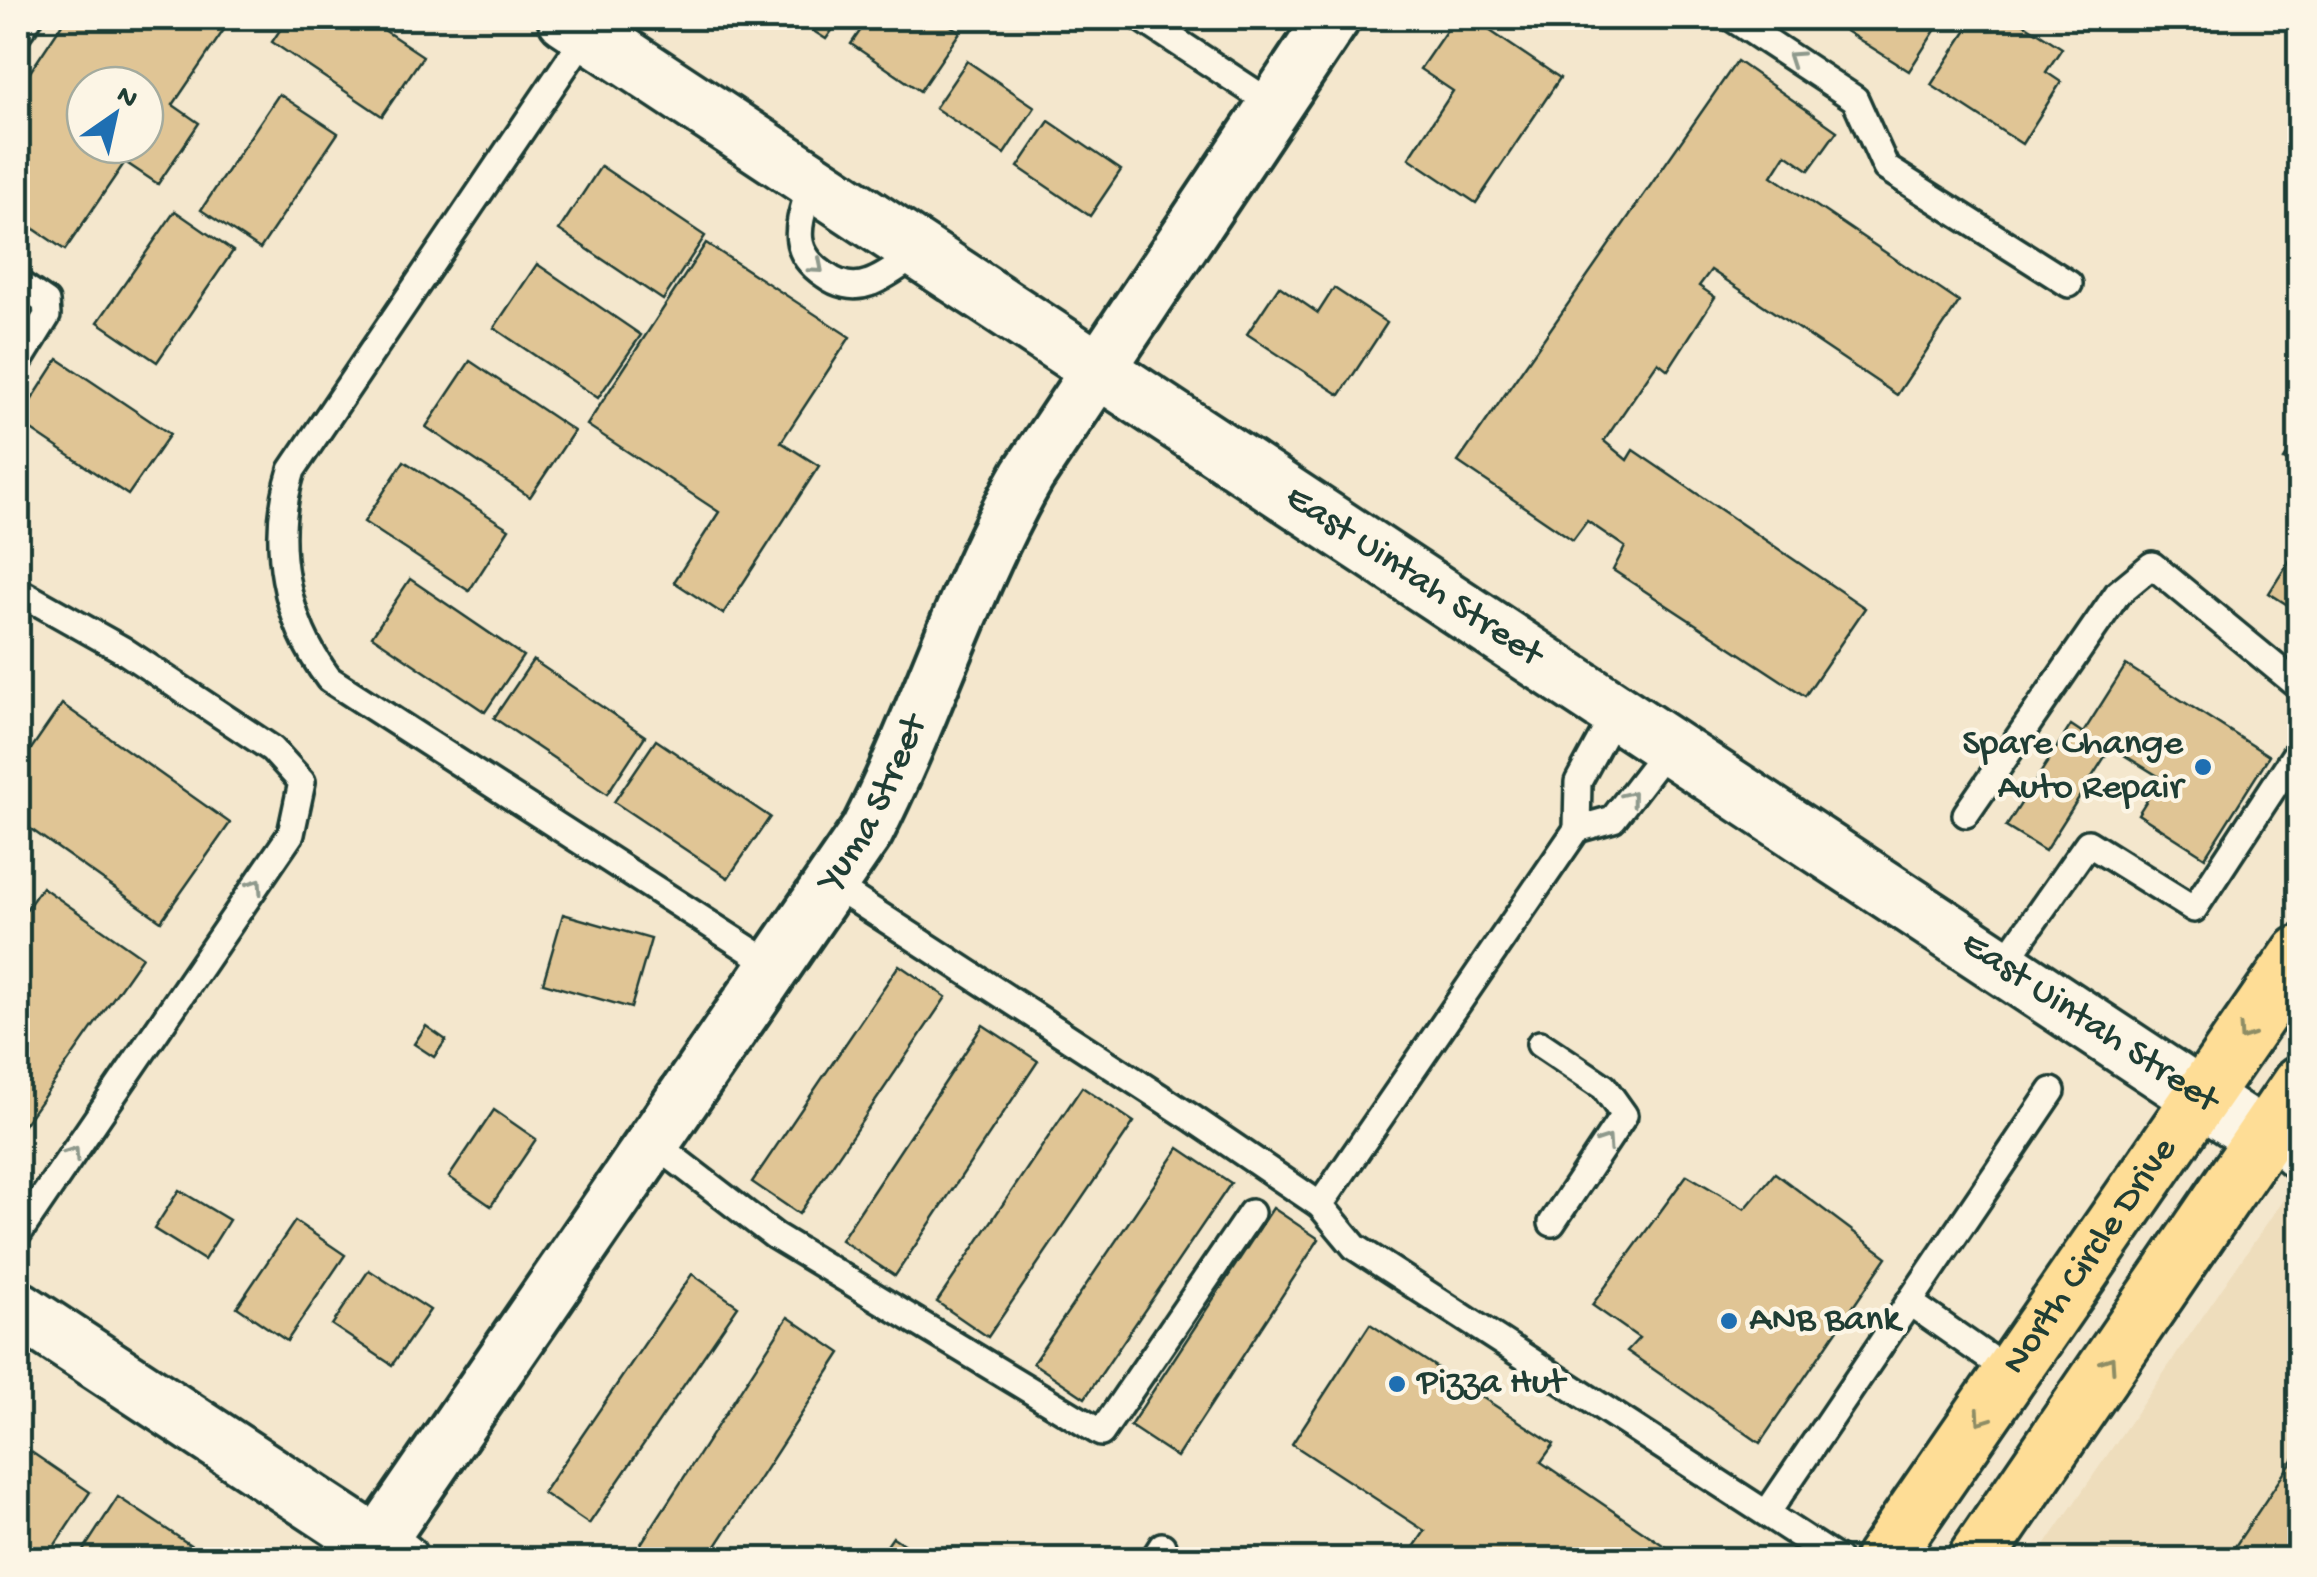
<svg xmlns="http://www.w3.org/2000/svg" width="2317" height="1577" viewBox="0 0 2317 1577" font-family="'Gochi Hand',sans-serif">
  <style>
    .built { fill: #eeddbc }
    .building { fill: #e0c595; stroke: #1f3d34; stroke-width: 2.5; fill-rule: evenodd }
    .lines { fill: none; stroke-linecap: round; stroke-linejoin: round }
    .lane-casing { stroke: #1f3d34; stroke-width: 32 }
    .street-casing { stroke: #1f3d34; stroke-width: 60 }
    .secondary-casing { stroke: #1f3d34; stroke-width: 62 }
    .primary-casing { stroke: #1f3d34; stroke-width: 62 }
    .lane { stroke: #fcf5e5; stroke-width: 25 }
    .street { stroke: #fcf5e5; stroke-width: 52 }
    .secondary { stroke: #fcf5e5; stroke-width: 55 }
    .primary { stroke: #fedd96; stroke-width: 55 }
    .oneway { stroke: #8e998c }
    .oneway2 { stroke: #8e8d65 }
    .poi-dot { fill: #1f6fb2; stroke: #fcf5e5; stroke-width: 4 }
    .labels { text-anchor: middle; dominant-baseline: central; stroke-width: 9; stroke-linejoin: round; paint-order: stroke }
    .street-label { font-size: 38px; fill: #1f3d34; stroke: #fcf5e5 }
    .poi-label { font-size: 38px; fill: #1f3d34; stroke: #fcf5e5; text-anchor: start }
  </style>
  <rect width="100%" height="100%" fill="#f4e7cd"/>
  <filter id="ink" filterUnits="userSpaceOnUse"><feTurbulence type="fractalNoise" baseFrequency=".01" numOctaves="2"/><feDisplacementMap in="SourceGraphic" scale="20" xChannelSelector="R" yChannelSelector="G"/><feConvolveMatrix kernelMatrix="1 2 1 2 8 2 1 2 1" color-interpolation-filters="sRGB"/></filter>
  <g filter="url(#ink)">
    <path class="built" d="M2299,1175V1559L2035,1560L2287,1194Z"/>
    <g class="building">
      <path d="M66,18H232L173,105L199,123L158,184L125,162L65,250L18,218V90ZM85,85H145V145H85Z"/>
      <path d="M288,18H366L423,56L382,116L272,42Z"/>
      <path d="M793,18H841L826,39Z"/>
      <path d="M869,18H939L960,32L920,91L851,44Z"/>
      <path d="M1455,18H1471L1560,78L1476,203L1409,158L1453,91L1420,69Z"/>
      <path d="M1825,18H1943L1909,71Z"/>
      <path d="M1975,18L1990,22L1993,18H2015L2062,48L2046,72L2061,82L2022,144L1931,85Z"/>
      <path d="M967,61L1035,107L1004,154L935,108Z"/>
      <path d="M1737,61L1837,131L1809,170L1786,154L1772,176L1959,302L1897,395L1711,270L1699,286L1715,297L1668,370L1658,362L1604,441L1627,460L1633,450L1865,608L1805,696L1613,570L1625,547L1587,521L1573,540L1458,462Z"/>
      <path d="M279,94L338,133L260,249L201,210Z"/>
      <path d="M1049,121L1121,170L1090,216L1018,167Z"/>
      <path d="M601,166L705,236L663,300L559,230Z"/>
      <path d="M175,211L233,251L157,362L98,322Z"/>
      <path d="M706,243L850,337L781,442L819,466L723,614L674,582L719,512L587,425Z"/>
      <path d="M537,264L641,335L598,398L494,328Z"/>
      <path d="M1279,286L1318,313L1334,288L1387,323L1340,395L1247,334Z"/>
      <path d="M58,359L170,434L128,495L18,421Z"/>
      <path d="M470,361L574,431L530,497L426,427Z"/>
      <path d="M2300,435V470L2284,460Z"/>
      <path d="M404,461L509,529L469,591L364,522Z"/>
      <path d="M2300,544V613L2269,593Z"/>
      <path d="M410,579L523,656L485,712L372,636Z"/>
      <path d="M533,660L645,736L607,794L494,718Z"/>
      <path d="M2126,665L2269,756L2205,857L2138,814L2161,778L2111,747L2045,851L2006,827L2071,725L2083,733Z"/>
      <path d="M62,704L230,823L161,921L18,820V768Z"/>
      <path d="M656,740L770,817L728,878L614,802Z"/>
      <path d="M42,887L142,957L24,1125L18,1120V921Z"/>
      <path d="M563,914L651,939L631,1008L543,983Z"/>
      <path d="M899,965L946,997L799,1214L752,1182Z"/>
      <path d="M983,1025L1038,1061L895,1276L841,1240Z"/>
      <path d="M426,1026L446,1040L434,1057L414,1044Z"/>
      <path d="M1082,1087L1134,1122L988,1337L937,1302Z"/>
      <path d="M494,1110L536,1139L491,1206L449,1177Z"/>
      <path d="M1179,1148L1231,1183L1085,1398L1033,1363Z"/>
      <path d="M1775,1173L1887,1257L1760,1443L1627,1351L1639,1338L1592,1305L1687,1175L1745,1209Z"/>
      <path d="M179,1190L229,1220L204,1260L154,1229Z"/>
      <path d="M1273,1208L1319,1239L1177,1457L1130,1426Z"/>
      <path d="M295,1221L345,1255L287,1341L237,1307Z"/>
      <path d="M369,1270L430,1310L392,1365L332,1325Z"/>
      <path d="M692,1274L738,1306L589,1524L543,1493Z"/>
      <path d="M788,1317L841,1353L707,1560H645L635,1553Z"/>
      <path d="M1370,1324L1554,1444L1541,1462L1685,1560H1425L1412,1550L1425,1531L1292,1444Z"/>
      <path d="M18,1443L90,1492L45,1560H37L18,1546Z"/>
      <path d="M2300,1449V1560H2226Z"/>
      <path d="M118,1497L213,1560H77Z"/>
      <path d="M893,1537L927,1560H877Z"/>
    </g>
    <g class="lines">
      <defs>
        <g id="lane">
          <path d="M1141,18L1275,106"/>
          <path d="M1732,18L1855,99L1886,168L2069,284"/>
          <path d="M588,32L292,470C270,541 285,621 329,679L776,967"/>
          <path d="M18,33L29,18"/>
          <path d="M812,179C802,218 784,248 825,275C837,284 853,289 869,283C887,277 905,261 922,251"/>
          <path d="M18,283L46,302L47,316L18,363"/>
          <path d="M18,591L123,650L272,749L302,782L291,834L18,1234"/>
          <path d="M1617,710L1578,782L1577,829L1320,1205L1355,1247L1838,1560"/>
          <path d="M1966,814L2118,593L2152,565L2300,687"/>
          <path d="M1577,829L1613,819L1670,745"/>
          <path d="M833,885L1192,1118L1320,1205"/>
          <path d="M2002,966L2088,843L2194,909L2300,747"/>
          <path d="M1540,1044L1604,1087L1624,1115L1552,1223"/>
          <path d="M2262,1138L2300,1170"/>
          <path d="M654,1143L775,1236L1101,1433L1251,1213"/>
          <path d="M1909,1302L2012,1374"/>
          <path d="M1767,1513L2052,1091"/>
          <path d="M1153,1560L1162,1546"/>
        </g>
        <g id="street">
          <path id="s1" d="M366,1560L867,831C926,715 964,587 1028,475L1333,18"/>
        </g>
        <g id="secondary">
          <path id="s2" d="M566,18L2262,1138"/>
          <path d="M18,1309L400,1560"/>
        </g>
        <g id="primary">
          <path id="s3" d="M1882,1560L2300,954"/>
          <path d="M1975,1560L2300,1084"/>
        </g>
      </defs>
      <use href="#lane" class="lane-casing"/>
      <use href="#street" class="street-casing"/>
      <use href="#secondary" class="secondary-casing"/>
      <use href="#primary" class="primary-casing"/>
      <use href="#lane" class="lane"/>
      <use href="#street" class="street"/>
      <use href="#secondary" class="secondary"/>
      <use href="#primary" class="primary"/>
    </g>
    <defs><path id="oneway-chevron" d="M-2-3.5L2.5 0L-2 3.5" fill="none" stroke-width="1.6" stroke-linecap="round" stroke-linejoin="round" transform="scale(2.5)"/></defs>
    <g class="oneway">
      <use href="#oneway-chevron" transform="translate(1794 58) rotate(-146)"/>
      <use href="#oneway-chevron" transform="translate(817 267) rotate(41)"/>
      <use href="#oneway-chevron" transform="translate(1630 797) rotate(-51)"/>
      <use href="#oneway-chevron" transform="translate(256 885) rotate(-56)"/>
      <use href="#oneway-chevron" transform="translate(1606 1142) rotate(-56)"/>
      <use href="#oneway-chevron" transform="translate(73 1153) rotate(-56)"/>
    </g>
    <g class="oneway2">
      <use href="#oneway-chevron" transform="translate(2245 1034) rotate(124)"/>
      <use href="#oneway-chevron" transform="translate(2109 1363) rotate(-56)"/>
      <use href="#oneway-chevron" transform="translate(1982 1418) rotate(125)"/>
    </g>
  </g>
  <g class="poi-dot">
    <circle cx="2203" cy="767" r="10"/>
    <circle cx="1729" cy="1321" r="10"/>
    <circle cx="1397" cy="1384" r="10"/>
  </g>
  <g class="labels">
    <g class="street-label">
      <text stroke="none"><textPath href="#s2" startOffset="1015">East Uintah Street</textPath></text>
      <text stroke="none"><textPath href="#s1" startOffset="912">Yuma Street</textPath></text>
      <text stroke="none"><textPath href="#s2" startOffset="1825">East Uintah Street</textPath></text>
      <text stroke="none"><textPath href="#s3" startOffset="368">North Circle Drive</textPath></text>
    </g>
    <g class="poi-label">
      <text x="2183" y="745" text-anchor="end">Spare Change<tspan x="2183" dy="44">Auto Repair</tspan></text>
      <text x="1749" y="1321">ANB Bank</text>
      <text x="1417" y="1384">Pizza Hut</text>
    </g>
  </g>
  <rect width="2317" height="1577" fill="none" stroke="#fcf5e5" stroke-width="60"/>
  <rect x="30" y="30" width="2257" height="1517" fill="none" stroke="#1f3d34" stroke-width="4" filter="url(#ink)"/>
  <g transform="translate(115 115) rotate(34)"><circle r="48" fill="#fcf5e5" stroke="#a4ab9e" stroke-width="2.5"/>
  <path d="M0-8L18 38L0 25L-18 38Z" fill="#1f6fb2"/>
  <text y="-15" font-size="28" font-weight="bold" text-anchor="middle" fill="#1f3d34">N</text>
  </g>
</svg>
